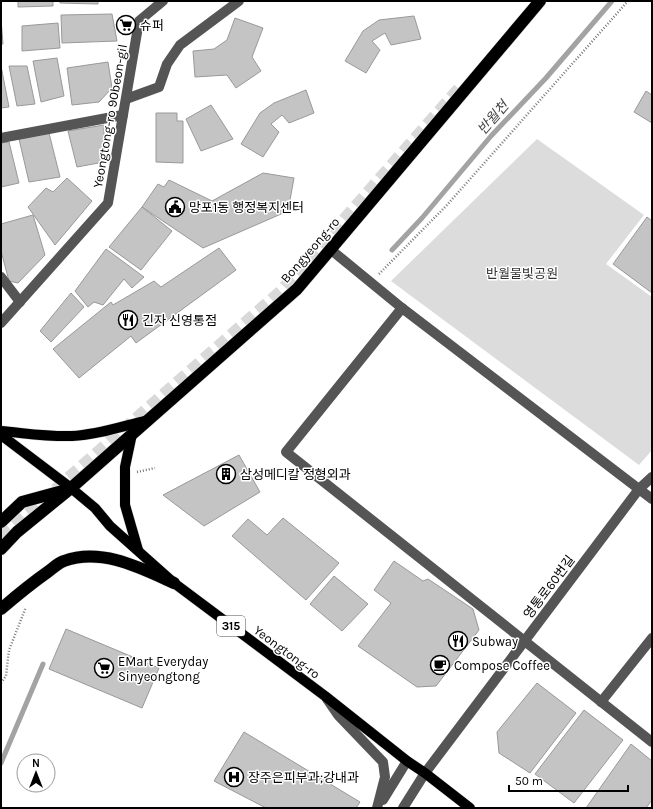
<svg xmlns="http://www.w3.org/2000/svg" width="653" height="809" viewBox="0 0 653 809" font-family="Karla,'Noto Sans KR',sans-serif">
  <style>
    .green { fill: #dcdcdc }
    .lines { fill: none; stroke-linecap: round; stroke-linejoin: round }
    .stream { stroke: #a3a3a3; stroke-width: 5 }
    .building { fill: #c4c4c4; stroke: #999 }
    .highway-tunnel { stroke: #d9d9d9; stroke-width: 12; stroke-dasharray: 12 6; stroke-linecap: butt }
    .major-casing { stroke: #dbdbdb; stroke-width: 11 }
    .highway-casing { stroke: #dbdbdb; stroke-width: 13 }
    .path { stroke: #777; stroke-width: 2.5; stroke-dasharray: 1 2; stroke-linecap: butt }
    .minor { stroke: #555; stroke-width: 10 }
    .major { stroke: #000; stroke-width: 10 }
    .highway { stroke: #000; stroke-width: 12 }
    .labels { text-anchor: middle; dominant-baseline: central; stroke-width: 3; stroke-linejoin: round; paint-order: stroke }
    .shield { fill: #fff; stroke: #4c4c4c; stroke-width: 1 }
    .shield-label { font-size: 12px; font-weight: bold; fill: #000 }
    .poi-label { font-size: 13px; fill: #000; stroke: #fff; text-anchor: start }
    .street-label { font-size: 13px; fill: #000; stroke: #fff }
    .park-label { font-size: 13px; fill: #333; stroke: #fff }
    .water-label { font-size: 14px; font-style: italic; fill: #444; stroke: #fff }
  </style>
  <rect width="100%" height="100%" fill="#fff"/>
  <path class="green" d="M537,139L644,215L606,264L652,297V450L639,465L391,281Z"/>
  <g class="lines">
    <g class="stream">
      <path d="M392,250L422,218L491,136L546,78L612,1"/>
      <path d="M1,763L43,664"/>
    </g>
  </g>
  <g class="building">
    <path d="M18,1H53V6L18,7Z"/>
    <path d="M60,1H98V4L60,3Z"/>
    <path d="M112,14L117,41L62,43L61,15Z"/>
    <path d="M414,16L421,39L391,45L385,33L372,41L380,50L366,73L345,61L363,31L379,20Z"/>
    <path d="M235,18L263,28L252,57L261,71L236,88L227,75L195,77L193,51L214,49L227,40Z"/>
    <path d="M1,19L3,44H1Z"/>
    <path d="M58,23L60,48L22,51V26Z"/>
    <path d="M57,58L64,96L41,102L33,61Z"/>
    <path d="M108,62L112,88L99,102L72,105L67,68Z"/>
    <path d="M1,66L9,107L1,108Z"/>
    <path d="M9,66H27L35,104L17,106Z"/>
    <path d="M306,90L314,113L289,123L282,115L271,124L279,132L263,157L241,144L260,113L274,103Z"/>
    <path d="M646,91L652,95V123L634,112Z"/>
    <path d="M211,105L233,139L201,151L186,119Z"/>
    <path d="M156,113H177V121H183V163L156,162Z"/>
    <path d="M104,125V162L77,167L68,131Z"/>
    <path d="M49,133L60,177L29,182L19,139Z"/>
    <path d="M9,142L19,183L1,187V143Z"/>
    <path d="M263,173L294,178L288,211L203,248L142,207L158,184L164,187L169,180L212,201Z"/>
    <path d="M67,178L92,201L55,245L28,207L46,188L53,192Z"/>
    <path d="M142,207L172,231L141,270L109,247Z"/>
    <path d="M33,215L45,255L18,283L9,281L1,251V224Z"/>
    <path d="M647,217L652,221V293L613,264Z"/>
    <path d="M219,248L236,270L136,343L131,336L79,378L53,349L111,302L113,305L154,281L161,287Z"/>
    <path d="M106,249L144,277L132,288L124,279L103,305L94,302L88,307L75,291Z"/>
    <path d="M71,293L84,307L51,342L40,331Z"/>
    <path d="M239,455L260,492L204,526L163,495Z"/>
    <path d="M283,518L339,563L306,600L232,536L248,519L267,535Z"/>
    <path d="M394,561L423,581L428,579L473,609L479,630L436,686L417,687L358,646L391,603L374,590Z"/>
    <path d="M334,576L368,604L342,631L310,604Z"/>
    <path d="M66,629L159,668L142,708L49,669Z"/>
    <path d="M537,683L576,713L530,773L499,753L497,732Z"/>
    <path d="M584,710L623,740L574,803L535,774Z"/>
    <path d="M244,732L360,802L356,808H266L214,781Z"/>
    <path d="M631,744L652,761V800L646,808H586Z"/>
  </g>
  <g class="lines">
    <path class="highway-tunnel" d="M1,537L281,291L461,86"/>
    <defs>
      <g id="major">
        <path d="M1,431C24,433 49,437 72,436C97,435 123,426 148,420"/>
        <path d="M132,434L125,467V505L138,550"/>
        <path d="M1,435L71,488L95,508L110,526L174,583L325,696L407,761L425,773L470,808"/>
      </g>
      <g id="highway">
        <path d="M1,522L22,502L66,490"/>
        <path d="M1,549L17,532L71,488L297,289L540,1"/>
        <path d="M1,609C16,596 32,583 49,571C53,568 58,563 64,561C101,547 141,568 174,583"/>
      </g>
    </defs>
    <use href="#major" class="major-casing"/>
    <use href="#highway" class="highway-casing"/>
    <g class="path">
      <path d="M379,274L447,205L628,1"/>
      <path d="M137,472L155,468"/>
      <path d="M1,683L6,676L9,650L26,607"/>
    </g>
    <g class="minor">
      <path d="M126,99L159,87L167,64L180,45L239,1"/>
      <path d="M1,138L123,115"/>
      <path d="M330,249L402,308L652,499"/>
      <path d="M1,277L20,302"/>
      <path d="M402,308L286,452L652,742"/>
      <path d="M1,323L108,203L139,21L163,1"/>
      <path d="M327,699L338,715L383,762L385,777L377,808"/>
      <path d="M601,702L652,638"/>
      <path d="M383,800L407,761"/>
      <path d="M403,808L425,773L639,489L652,477"/>
    </g>
    <use href="#major" class="major"/>
    <use href="#highway" class="highway"/>
  </g>
  <defs>
    <symbol id="supermarket-ring" viewBox="-11 -11 22 22"><circle r="9.5" fill="#fff" stroke="#000" stroke-width="1.5"/><path d="M-6-5.5h2.5l.6 2H6L4.5 2H-2.5L-4.4-4H-6ZM-1.5 3.2a1.3 1.3 0 1 0 .1 0ZM3 3.2a1.3 1.3 0 1 0 .1 0Z" fill="#000"/></symbol>
    <symbol id="civic-ring" viewBox="-11 -11 22 22"><circle r="9.5" fill="#fff" stroke="#000" stroke-width="1.5"/><path d="M-.6-6.5H3V-4.5H.6V-3L4-1V1h2V6H-6V1h2V-1L-.6-3ZM-1.2 2.5V6h2.4V2.5Z" fill="#000"/></symbol>
    <symbol id="restaurant-ring" viewBox="-11 -11 22 22"><circle r="9.5" fill="#fff" stroke="#000" stroke-width="1.5"/><path d="M-5-6h1v4h1v-4h1v4h1v-4h1v5L-1.5 .5V6h-2V.5L-5-1ZM5-6V6H3V1.5H1.5Q1.5-4 5-6Z" fill="#000"/></symbol>
    <symbol id="building-ring" viewBox="-11 -11 22 22"><circle r="9.5" fill="#fff" stroke="#000" stroke-width="1.5"/><path d="M-4-6H4V6H1V3H-1V6H-4ZM-2.5-4.3h1.7v1.8h-1.7ZM.8-4.3h1.7v1.8H.8ZM-2.5-1h1.7V.8h-1.7ZM.8-1h1.7V.8H.8Z" fill="#000"/></symbol>
    <symbol id="cafe-ring" viewBox="-11 -11 22 22"><circle r="9.5" fill="#fff" stroke="#000" stroke-width="1.5"/><path d="M-5.5-4.5H6V0H3Q3 3.5 0 3.5H-2.5Q-5.5 3.5-5.5 0ZM3-3.2v2h1.7v-2ZM-6 4.5H4V6H-6Z" fill="#000"/></symbol>
    <symbol id="hospital-ring" viewBox="-11 -11 22 22"><circle r="9.5" fill="#fff" stroke="#000" stroke-width="1.5"/><path d="M-5-5h3v3.5h4V-5h3V5h-3V1.5h-4V5h-3Z" fill="#000"/></symbol>
  </defs>
  <g fill-rule="evenodd">
    <use href="#supermarket-ring" x="115" y="14" width="22" height="22"/>
    <use href="#civic-ring" x="164" y="196" width="22" height="22"/>
    <use href="#restaurant-ring" x="117" y="309" width="22" height="22"/>
    <use href="#building-ring" x="215" y="463" width="22" height="22"/>
    <use href="#restaurant-ring" x="447" y="630" width="22" height="22"/>
    <use href="#cafe-ring" x="429" y="654" width="22" height="22"/>
    <use href="#supermarket-ring" x="93" y="657" width="22" height="22"/>
    <use href="#hospital-ring" x="223" y="766" width="22" height="22"/>
  </g>
  <g class="labels">
    <rect class="shield" x="217" y="616" width="28" height="20" rx="3"/>
    <g class="shield-label">
      <text x="231" y="626">315</text>
    </g>
    <g class="poi-label">
      <text x="140" y="25">슈퍼</text>
      <text x="189" y="207">망포1동 행정복지센터</text>
      <text x="142" y="320">긴자 신영통점</text>
      <text x="240" y="474">삼성메디칼 정형외과</text>
      <text x="472" y="641">Subway</text>
      <text x="118" y="661">EMart Everyday<tspan x="118" dy="15">Sinyeongtong</tspan></text>
      <text x="454" y="665">Compose Coffee</text>
      <text x="248" y="777">장주은피부과;강내과</text>
    </g>
    <g class="street-label">
      <text transform="translate(110 116) rotate(-80)">Yeongtong-ro 90beon-gil</text>
      <text transform="translate(310 250) rotate(-49)">Bongyeong-ro</text>
      <text transform="translate(549 587) rotate(-53)">영통로60번길</text>
      <text transform="translate(287 652) rotate(37)">Yeongtong-ro</text>
    </g>
    <g class="park-label">
      <text x="522" y="273">반월물빛공원</text>
    </g>
    <g class="water-label">
      <text transform="translate(493 118) rotate(-49)">반월천</text>
    </g>
  </g>
  <rect width="653" height="809" fill="none" stroke="#000000" stroke-width="4"/>
  <g transform="translate(36 773)"><circle r="19" fill="#ffffff" stroke="#999999"/>
  <path d="M0-3L7 15L0 10L-7 15Z" fill="#000000"/>
  <text y="-6" font-size="11" font-weight="bold" text-anchor="middle" fill="#000000">N</text>
  </g>
  <path d="M509 785v6h119v-6" fill="none" stroke="#000000" stroke-width="2"/>
  <text x="515" y="785" font-size="12" fill="#000000" stroke="#ffffff" stroke-width="3" paint-order="stroke">50 m</text>
</svg>
